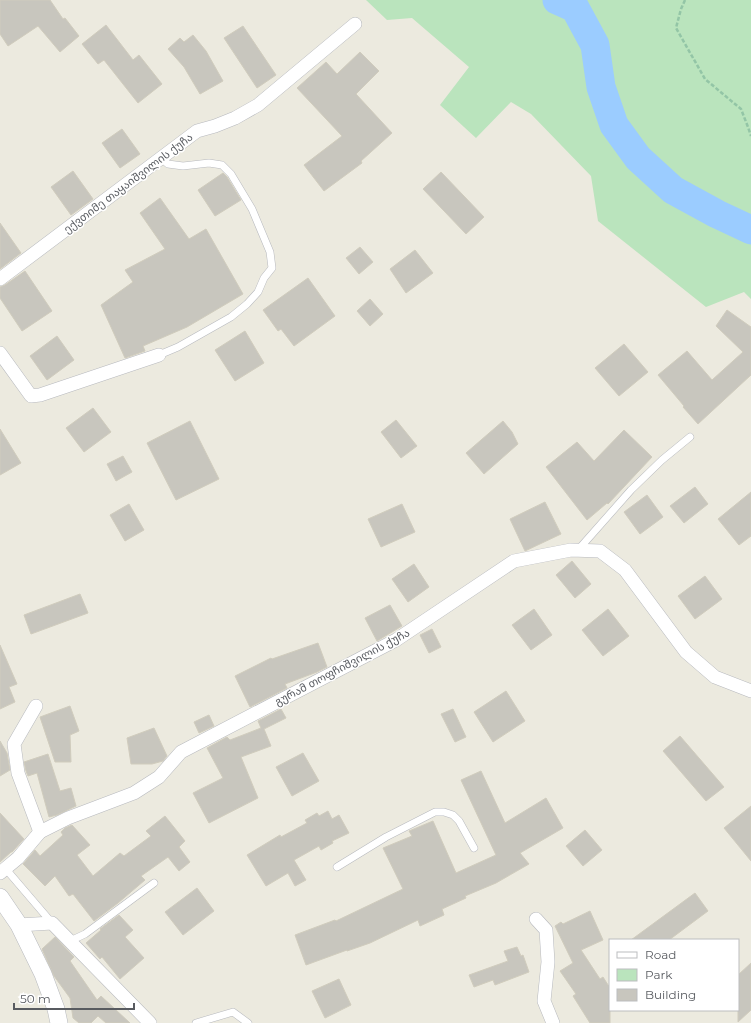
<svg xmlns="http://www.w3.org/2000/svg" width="751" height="1023" viewBox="0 0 751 1023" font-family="Montserrat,'Noto Sans Georgian',sans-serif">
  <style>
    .green { fill: #bae4bd }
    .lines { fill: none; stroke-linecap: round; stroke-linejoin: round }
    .river { stroke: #9bccff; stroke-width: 29 }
    .building { fill: #c8c6be; stroke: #d0ccbd }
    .service-casing { stroke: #b7b9be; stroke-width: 8 }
    .minor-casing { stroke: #b7b9be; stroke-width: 14 }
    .tertiary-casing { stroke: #b7b9be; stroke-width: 18 }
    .path { stroke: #93c5a6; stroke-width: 2.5; stroke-dasharray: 4 2; stroke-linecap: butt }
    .service { stroke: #fff; stroke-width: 7 }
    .minor { stroke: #fff; stroke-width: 13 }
    .tertiary { stroke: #fff; stroke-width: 17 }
    .labels { text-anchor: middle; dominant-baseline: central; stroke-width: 3; stroke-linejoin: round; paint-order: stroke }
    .street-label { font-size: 11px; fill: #585b60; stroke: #fff }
  </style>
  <rect width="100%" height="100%" fill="#eceadf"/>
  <path class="green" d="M366,0H751V299L744,292L706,307L598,221L591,176L531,114L511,102L476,138L440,105L469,67L412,18L387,20Z"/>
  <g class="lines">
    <path class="river" d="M557,0L575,8L595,45L601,87L614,125L638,158L673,190L717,214L751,230"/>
  </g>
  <g class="building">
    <path d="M0,0H50L63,19L65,18L79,36L60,52L38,26L8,46L0,34Z"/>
    <path d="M106,25L133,60L139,55L162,84L138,103L104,60L98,64L82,44Z"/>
    <path d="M243,26L276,75L257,88L224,38Z"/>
    <path d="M193,35L206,51L223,81L200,94L184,67L168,49L180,38L184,42Z"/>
    <path d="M360,52L379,71L356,94L392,133L361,161L362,163L324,191L304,165L342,136L297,88L326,62L337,74Z"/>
    <path d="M122,129L140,154L120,168L102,143Z"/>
    <path d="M73,171L93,199L71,215L51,187Z"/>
    <path d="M441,172L484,217L466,234L423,189Z"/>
    <path d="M223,173L227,177L241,200L215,216L198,190Z"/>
    <path d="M160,198L189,239L206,229L243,294L187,327L143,346L145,351L125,358L101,305L133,282L125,270L165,249L140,213Z"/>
    <path d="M0,223L21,253L0,269Z"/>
    <path d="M360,247L373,262L359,274L346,258Z"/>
    <path d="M415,250L433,273L406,293L390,269Z"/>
    <path d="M25,271L52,311L22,331L0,298V287L5,285Z"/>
    <path d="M308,278L335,316L294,346L281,329L278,331L263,310Z"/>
    <path d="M370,299L383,314L370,326L357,311Z"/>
    <path d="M727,310L751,327V375L698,424L683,407L684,406L658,375L687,351L712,380L743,352L716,326Z"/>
    <path d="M245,331L264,363L235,381L215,350Z"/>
    <path d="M57,336L74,360L47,380L30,356Z"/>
    <path d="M624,344L648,372L619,396L595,368Z"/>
    <path d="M93,408L111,432L84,452L66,428Z"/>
    <path d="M396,420L417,446L401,458L381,432Z"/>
    <path d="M190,421L219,479L176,500L147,443Z"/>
    <path d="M503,421L512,432L518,444L484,474L466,453Z"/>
    <path d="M0,429L21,463L0,475Z"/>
    <path d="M624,430L652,457L608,504L607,503L587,520L546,467L577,442L594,461Z"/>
    <path d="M123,456L132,472L116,481L107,464Z"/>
    <path d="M695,487L708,504L684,523L670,506Z"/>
    <path d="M751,492V536L739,545L718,519Z"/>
    <path d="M647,495L663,517L640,534L624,512Z"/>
    <path d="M545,502L561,534L525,551L510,519Z"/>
    <path d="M129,504L144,530L125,541L110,515Z"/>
    <path d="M402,504L415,532L381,547L368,519Z"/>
    <path d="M572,561L591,584L575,598L556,575Z"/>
    <path d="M414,564L429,587L408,602L392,579Z"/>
    <path d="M705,576L722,599L695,619L678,596Z"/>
    <path d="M80,594L88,613L31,634L24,615Z"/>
    <path d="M390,605L402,626L377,641L365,618Z"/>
    <path d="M534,609L552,635L531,650L512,625Z"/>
    <path d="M608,609L629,636L603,656L582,630Z"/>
    <path d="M432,629L441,647L429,653L420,635Z"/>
    <path d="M318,643L327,667L317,672L285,684L287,688L250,707L235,676L271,658L272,659Z"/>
    <path d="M0,645L17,684L9,687L15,702L0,709Z"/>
    <path d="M506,691L525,721L493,742L474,712Z"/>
    <path d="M70,706L79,731L70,735L71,762H55L40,717Z"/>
    <path d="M281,709L286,718L264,729L271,746L241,757L258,798L209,823L193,793L223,778L207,748L227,737L230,740L261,728L258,721Z"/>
    <path d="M453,709L466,737L455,742L441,714Z"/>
    <path d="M209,715L214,726L199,733L194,722Z"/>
    <path d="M154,728L167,756L163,761L152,764H131L127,738Z"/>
    <path d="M680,736L724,787L706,801L663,751Z"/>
    <path d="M0,741L7,753L10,770L0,776Z"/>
    <path d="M303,753L319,781L292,796L276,767Z"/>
    <path d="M48,754L60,791L71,788L76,806L57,815L49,817L37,773L28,776L26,771L24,762Z"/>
    <path d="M481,771L505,823L546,798L563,828L520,853L529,864L496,883L465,896L466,898L442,909L444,915L420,926L418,920L370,943L347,951V950L306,965L295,935L335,920L336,921L403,889L383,848L412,836L409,831L433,821L456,873L496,855L461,780Z"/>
    <path d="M751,806V861L724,828Z"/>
    <path d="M328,811L332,819L339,815L349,833L332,841L333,843L321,850L319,846L294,860L306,880L295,886L288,873L266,886L247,855L280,835L281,837L307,823L305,820L317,813L319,816Z"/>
    <path d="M0,813L24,839L12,852H11L0,862Z"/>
    <path d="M165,816L185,841L179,847L190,862L179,871L168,857L141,876L145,880L118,903L94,921L73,894L69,896L55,876L45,886L23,864L35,850L40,856L63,835L61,832L65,828L72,825L90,845L77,855L93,876L120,853L124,856L151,836L146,831Z"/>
    <path d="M585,830L602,850L583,866L566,846Z"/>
    <path d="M197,888L214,911L183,935L165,912Z"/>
    <path d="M695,893L708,911L669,940H631Z"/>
    <path d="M590,911L603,940L581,950L600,979L603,977L610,988V1023H590L573,996L576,994L560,971L573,963L555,926L561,922L563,924Z"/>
    <path d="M119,915L133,930L125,937L144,958L120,979L102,957L100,959L86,943L101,930L100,929Z"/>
    <path d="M55,937L74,957L70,961L97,1000L101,996L130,1023H106L98,1016L91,1023H79L73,1018L70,998L54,976L42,949Z"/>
    <path d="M517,947L521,956L523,955L529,972L495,985L493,980L474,987L469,975L508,961L504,951Z"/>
    <path d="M751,963V1010L738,1022V975Z"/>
    <path d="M339,979L351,1005L325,1018L312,991Z"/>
  </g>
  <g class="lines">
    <defs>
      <g id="service">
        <path d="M159,355L178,347L231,317L247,304L258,292L264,278L272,268L270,252L252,209L231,174L222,165L209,163L183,166L168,164L161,158"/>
        <path d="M578,550L631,490L662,460L690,437"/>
        <path d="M337,867L386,837L435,812H444L453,815L459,821L474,848"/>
        <path d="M5,868L52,923"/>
        <path d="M70,941L85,934L154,883"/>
        <path d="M196,1023L233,1012L248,1023"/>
      </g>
      <g id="minor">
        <path d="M0,279L197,131L215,126L235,118L258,105L355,24"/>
        <path d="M0,353L31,396L40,395L159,355"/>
        <path d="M36,706L14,744L18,773L40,832"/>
        <path d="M0,873L18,858L40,832L68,818L134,793L159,777L181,752L396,640L514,561L571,550L600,551L625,570L686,652L715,677L751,691"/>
        <path d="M536,919L546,930L548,962L544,1001L553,1023"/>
        <path d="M19,925L52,923L150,1023"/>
      </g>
      <path id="tertiary" d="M0,897L19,925L43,974L56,1009L59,1023"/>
    </defs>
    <use href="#service" class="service-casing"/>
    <use href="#minor" class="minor-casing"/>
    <use href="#tertiary" class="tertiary-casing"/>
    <path class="path" d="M685,0L681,9L676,28L705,79L741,109L748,127L751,136"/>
    <use href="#service" class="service"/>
    <use href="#minor" class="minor"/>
    <use href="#tertiary" class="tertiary"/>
  </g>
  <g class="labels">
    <g class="street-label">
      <text transform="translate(128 183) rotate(-37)">ექვთიმე თაყაიშვილის ქუჩა</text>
      <text transform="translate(342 667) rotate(-28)">გურამ თოფჩიშვილის ქუჩა</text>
    </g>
  </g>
  <rect x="609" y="939" width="130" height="72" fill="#ffffff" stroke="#bcbdbf"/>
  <rect x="617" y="952" width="20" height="6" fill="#ffffff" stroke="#bcbdbf"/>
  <text x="645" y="959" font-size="12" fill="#585b60">Road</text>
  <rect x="617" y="969" width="20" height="12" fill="#bae4bd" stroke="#bcbdbf"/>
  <text x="645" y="979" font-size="12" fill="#585b60">Park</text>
  <rect x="617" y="989" width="20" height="12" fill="#c8c6be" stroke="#bcbdbf"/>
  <text x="645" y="999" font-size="12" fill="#585b60">Building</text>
  <path d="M14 1003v6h120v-6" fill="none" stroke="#585b60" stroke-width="2"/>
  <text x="20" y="1003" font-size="12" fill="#585b60" stroke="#ffffff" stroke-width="3" paint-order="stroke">50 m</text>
</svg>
